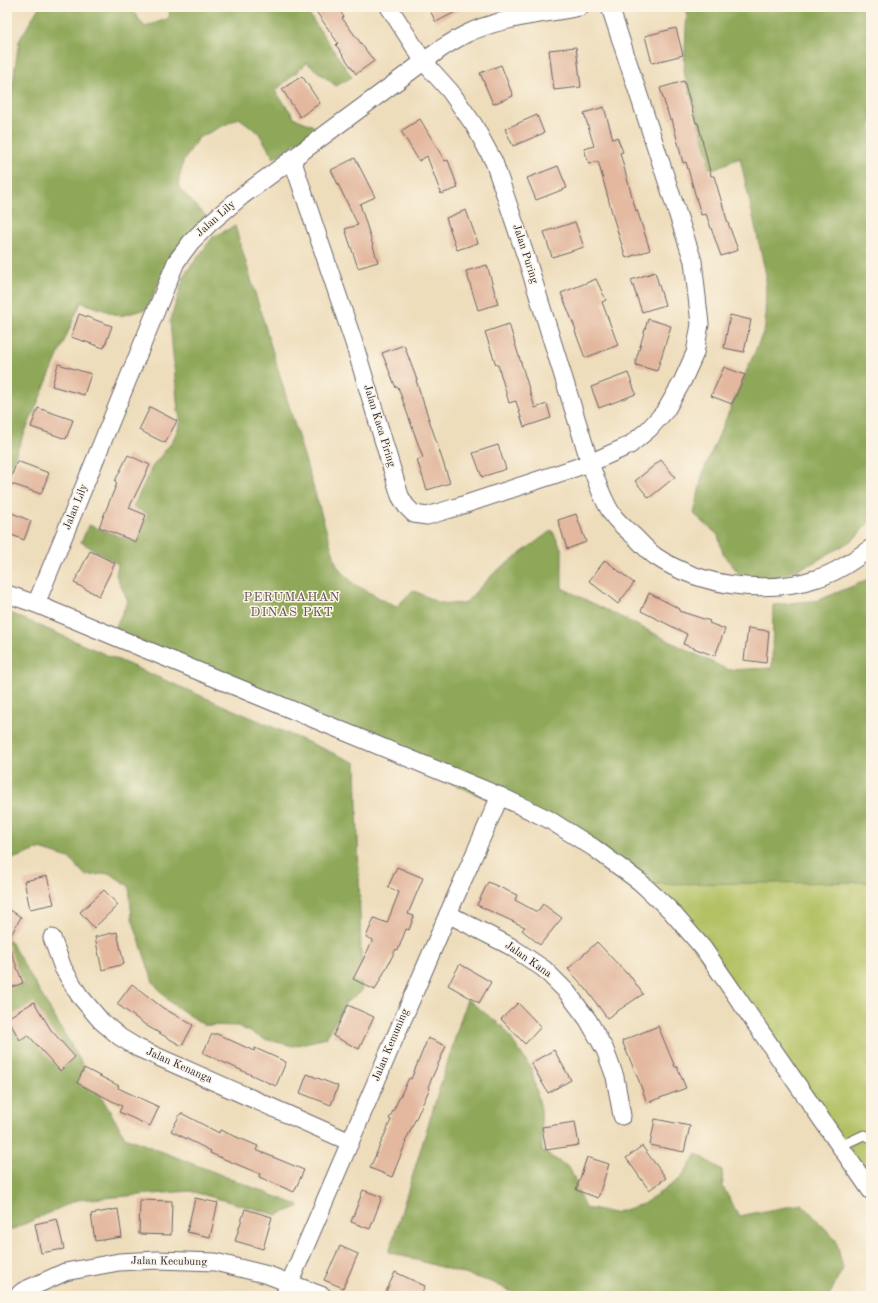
<svg xmlns="http://www.w3.org/2000/svg" width="878" height="1303" viewBox="0 0 878 1303" font-family="'Old Standard TT',serif">
  <style>
    .green { fill: #b3c163; stroke: #6a724f }
    .forest { fill: #8ea759; stroke: #58644a }
    .building { fill: #e3b89f }
    .lines { fill: none; stroke-linecap: round; stroke-linejoin: round }
    .lane-casing { stroke: #696368; stroke-width: 11 }
    .street-casing { stroke: #696368; stroke-width: 19 }
    .lane { stroke: #fff; stroke-width: 9 }
    .street { stroke: #fff; stroke-width: 17 }
    .labels { text-anchor: middle; dominant-baseline: central; stroke-width: 3; stroke-linejoin: round; paint-order: stroke }
    .street-label { font-size: 11px; fill: #22223b; stroke: #fcf5e5 }
    .quarter-label { font-size: 13px; letter-spacing: 1px; fill: #66565e; stroke: #fcf5e5 }
  </style>
  <rect width="100%" height="100%" fill="#fcf5e5"/>
  <filter id="ink" filterUnits="userSpaceOnUse"><feTurbulence type="fractalNoise" baseFrequency=".025" numOctaves="2"/><feDisplacementMap in="SourceGraphic" scale="8" xChannelSelector="R" yChannelSelector="G"/><feConvolveMatrix kernelMatrix="1 2 1 2 8 2 1 2 1" color-interpolation-filters="sRGB"/></filter>
  <filter id="wash" filterUnits="userSpaceOnUse"><feTurbulence type="fractalNoise" baseFrequency=".012" numOctaves="4" result="noise"/><feDisplacementMap in="SourceGraphic" scale="16" xChannelSelector="R" yChannelSelector="G"/><feGaussianBlur stdDeviation="0.9" result="paint"/><feColorMatrix in="noise" values="0 0 0 0 0 0 0 0 0 0 0 0 0 0 0 0 0 1.4 0 .05"/><feComposite in="paint" operator="in"/></filter>
  <g filter="url(#wash)">
    <rect width="100%" height="100%" fill="#edb"/>
    <path class="green" d="M871,879V1187L647,884Z"/>
    <g class="forest">
      <path d="M39,7H130L145,27L169,18L170,7H304L352,77L336,86L307,63L275,91L295,118L318,128L274,158L258,132L239,118L198,138L183,162L179,179V188L206,216L169,260L147,309L120,316L81,302L16,453L7,477V123L19,41Z"/>
      <path d="M687,7H871V520L854,539L811,564L750,587L723,554L718,535L694,514L703,472L765,328L766,275L740,158L713,169L703,165L709,158L684,73Z"/>
      <path d="M235,226L337,566L354,584L396,607L413,590L439,603L464,604L494,573L552,530L562,550V588L728,670L772,668L773,605L819,600L865,581L871,574V882L647,884L611,855L114,630L128,601L116,575L118,564L81,542L89,525L137,543L148,514L133,507L152,467L172,442L181,422L178,411L170,321L185,274L213,237Z"/>
      <path d="M10,613L356,763L362,991L346,1002L326,1038L293,1046L264,1039L238,1026L204,1025L171,1003L153,982L132,918L129,886L109,873L86,876L69,858L40,849L15,858L7,865V620Z"/>
      <path d="M7,936L125,1137L300,1206L277,1215L190,1191L77,1200L7,1232Z"/>
      <path d="M467,999L504,1028L531,1068L541,1109L542,1151L570,1168L585,1208L614,1213L643,1204L680,1179L697,1154L722,1170L723,1187L739,1216L802,1204L836,1240L843,1268L829,1296H520L492,1282L389,1252Z"/>
    </g>
    <g id="blocks">
      <g class="building">
        <path d="M313,7H337L344,17L342,18L374,61L356,74L336,45L338,43Z"/>
        <path d="M428,7H465L436,22Z"/>
        <path d="M676,28L683,55L652,63L645,36Z"/>
        <path d="M576,47L581,87L554,90L549,50Z"/>
        <path d="M501,65L513,96L493,104L480,73Z"/>
        <path d="M302,76L320,103L300,117L282,89Z"/>
        <path d="M684,81L696,123H698L711,176H714L727,220L738,250L721,256L706,214L701,215L686,162L683,163L672,119L670,120L660,88Z"/>
        <path d="M604,107L613,139L617,137L623,152L620,153L636,211L637,210L650,250L626,258L614,220L598,161L589,164L584,149L594,146L584,113Z"/>
        <path d="M537,115L544,133L513,146L505,129Z"/>
        <path d="M420,119L445,161L448,160L458,188L441,194L427,156L419,161L401,131Z"/>
        <path d="M355,158L375,197L360,204L378,262L358,268L345,229L358,225L331,170Z"/>
        <path d="M558,166L567,188L536,200L527,178Z"/>
        <path d="M466,210L478,243L457,250L446,218Z"/>
        <path d="M575,222L584,247L552,257L544,232Z"/>
        <path d="M487,265L498,304L478,310L466,271Z"/>
        <path d="M655,272L665,305L642,312L631,280Z"/>
        <path d="M596,279L606,300L602,302L618,345L585,358L575,331L576,330L561,293Z"/>
        <path d="M79,314L112,326L104,348L71,337Z"/>
        <path d="M730,315L751,320L744,352L724,348Z"/>
        <path d="M648,319L671,326L657,371L636,365V360Z"/>
        <path d="M509,324L535,408L547,404L551,418L524,427L516,401L509,403L498,365H496L485,332Z"/>
        <path d="M404,345L417,380H416L450,483L427,490L417,460L423,458L398,387L396,388L382,353Z"/>
        <path d="M58,364L91,374L84,395L52,386Z"/>
        <path d="M724,367L745,375L732,404L711,396Z"/>
        <path d="M628,373L636,394L599,408L591,387Z"/>
        <path d="M150,407L177,421L165,443L139,430Z"/>
        <path d="M38,408L73,420L66,439L31,427Z"/>
        <path d="M498,445L506,469L482,477L473,453Z"/>
        <path d="M128,455L150,465L129,508L146,515L136,542L99,527L117,483L115,481Z"/>
        <path d="M661,460L675,477L649,498L635,481Z"/>
        <path d="M17,461L49,473L41,494L9,483Z"/>
        <path d="M7,511L31,521L24,540L7,533Z"/>
        <path d="M576,514L586,542L567,549L558,520Z"/>
        <path d="M90,551L115,563L99,596L74,583Z"/>
        <path d="M605,560L634,583L618,604L589,581Z"/>
        <path d="M649,593L680,609L679,611L710,621L709,623L725,629L715,656L683,644L687,634L641,611Z"/>
        <path d="M748,628L769,631L766,663L744,660Z"/>
        <path d="M397,867L423,878L408,914L414,916L409,930L406,929L398,950L396,949L375,990L353,979L373,940L366,937L374,918L387,923L399,892L388,887Z"/>
        <path d="M47,876L54,904L30,909L24,881Z"/>
        <path d="M488,882L517,895L515,900L537,912L543,904L562,918L540,945L522,930L525,927L477,905Z"/>
        <path d="M104,890L118,905L94,928L80,912Z"/>
        <path d="M7,908L21,917L7,942Z"/>
        <path d="M117,932L124,964L102,970L95,937Z"/>
        <path d="M597,942L627,974L628,973L643,994L607,1018L586,989L568,969Z"/>
        <path d="M7,944H8L23,983L7,989Z"/>
        <path d="M460,964L491,982L479,1003L448,985Z"/>
        <path d="M132,984L163,1008L193,1025L182,1046L147,1026L117,1004Z"/>
        <path d="M34,1002L51,1030L75,1057L60,1071L28,1035L20,1040L7,1018Z"/>
        <path d="M518,1003L541,1027L525,1044L501,1019Z"/>
        <path d="M348,1005L374,1017L359,1049L333,1036Z"/>
        <path d="M658,1026L675,1067H677L686,1088L647,1103L639,1081L622,1041Z"/>
        <path d="M212,1034H217L254,1051L255,1048L286,1062L276,1086L203,1053Z"/>
        <path d="M428,1038L446,1046L428,1087L430,1088L405,1142H406L392,1177L370,1168L391,1120L389,1119L409,1078L411,1079Z"/>
        <path d="M554,1050L571,1080L548,1093L531,1063Z"/>
        <path d="M84,1068L119,1086L118,1088L159,1107L150,1126L119,1112L122,1106L77,1083Z"/>
        <path d="M307,1074L338,1086L331,1105L300,1093Z"/>
        <path d="M181,1113L219,1133L220,1130L258,1146L256,1150L304,1170L294,1192L259,1177L260,1174L210,1153L211,1151L171,1131Z"/>
        <path d="M655,1119L690,1126L684,1152L650,1145Z"/>
        <path d="M575,1122L579,1145L546,1150L542,1127Z"/>
        <path d="M642,1146L666,1178L649,1190L626,1158Z"/>
        <path d="M587,1157L609,1164L598,1198L576,1190Z"/>
        <path d="M363,1190L382,1197L370,1229L351,1222Z"/>
        <path d="M195,1198L218,1203L210,1237L187,1232Z"/>
        <path d="M140,1200L172,1201L171,1235L139,1234Z"/>
        <path d="M118,1209L122,1237L95,1241L91,1214Z"/>
        <path d="M245,1209L272,1217L263,1249L235,1241Z"/>
        <path d="M57,1219L64,1249L41,1253L35,1224Z"/>
        <path d="M340,1246L358,1254L343,1288L324,1280Z"/>
        <path d="M395,1272L425,1286L420,1296H384Z"/>
      </g>
    </g>
  </g>
  <g filter="url(#ink)">
    <use href="#blocks" fill-opacity="0" stroke="#696368" stroke-width="1"/>
    <g class="lines">
      <defs>
        <path id="lane" d="M840,1146L864,1135L871,1138"/>
        <g id="street">
          <path d="M389,7L424,62L450,91L474,125L494,162L528,263L590,463C596,480 604,504 615,518C621,525 628,531 635,537C641,543 648,551 655,556C701,587 766,595 818,578C838,572 855,559 871,548"/>
          <path d="M292,159L354,343L400,496L406,506L414,514L427,516L457,507L590,463L630,445L649,429L666,410L682,382L695,353L700,324L693,261L610,7"/>
          <path d="M7,594L36,604L500,796L548,819L594,848L640,882L670,910L703,948L871,1191"/>
          <path d="M36,604L176,262L191,242L210,223L242,196L442,48C450,43 458,38 466,34C501,17 542,15 580,7"/>
          <path d="M448,914L510,946L544,969L567,992L588,1020L605,1050L615,1077L622,1116"/>
          <path d="M52,938L63,968L79,995L101,1021L120,1037L138,1048L350,1142"/>
          <path d="M17,1296L23,1291L65,1272L119,1262L158,1260L215,1262L268,1275L323,1296"/>
          <path d="M284,1296L448,914L500,796"/>
        </g>
      </defs>
      <use href="#lane" class="lane-casing"/>
      <use href="#street" class="street-casing"/>
      <use href="#lane" class="lane"/>
      <use href="#street" class="street"/>
    </g>
  </g>
  <g class="labels">
    <g class="street-label">
      <text transform="translate(216 219) rotate(-42)">Jalan Lily</text>
      <text transform="translate(525 254) rotate(72)">Jalan Puring</text>
      <text transform="translate(379 426) rotate(73)">Jalan Kaca Piring</text>
      <text transform="translate(76 507) rotate(-68)">Jalan Lily</text>
      <text transform="translate(528 960) rotate(35)">Jalan Kana</text>
      <text transform="translate(391 1045) rotate(-67)">Jalan Kemuning</text>
      <text transform="translate(179 1066) rotate(24)">Jalan Kenanga</text>
      <text transform="translate(169 1262) rotate(1)">Jalan Kecubung</text>
    </g>
    <g class="quarter-label">
      <text x="292" y="597">PERUMAHAN<tspan x="292" dy="15">DINAS PKT</tspan></text>
    </g>
  </g>
  <rect width="878" height="1303" fill="none" stroke="#fcf5e5" stroke-width="24"/>
</svg>
